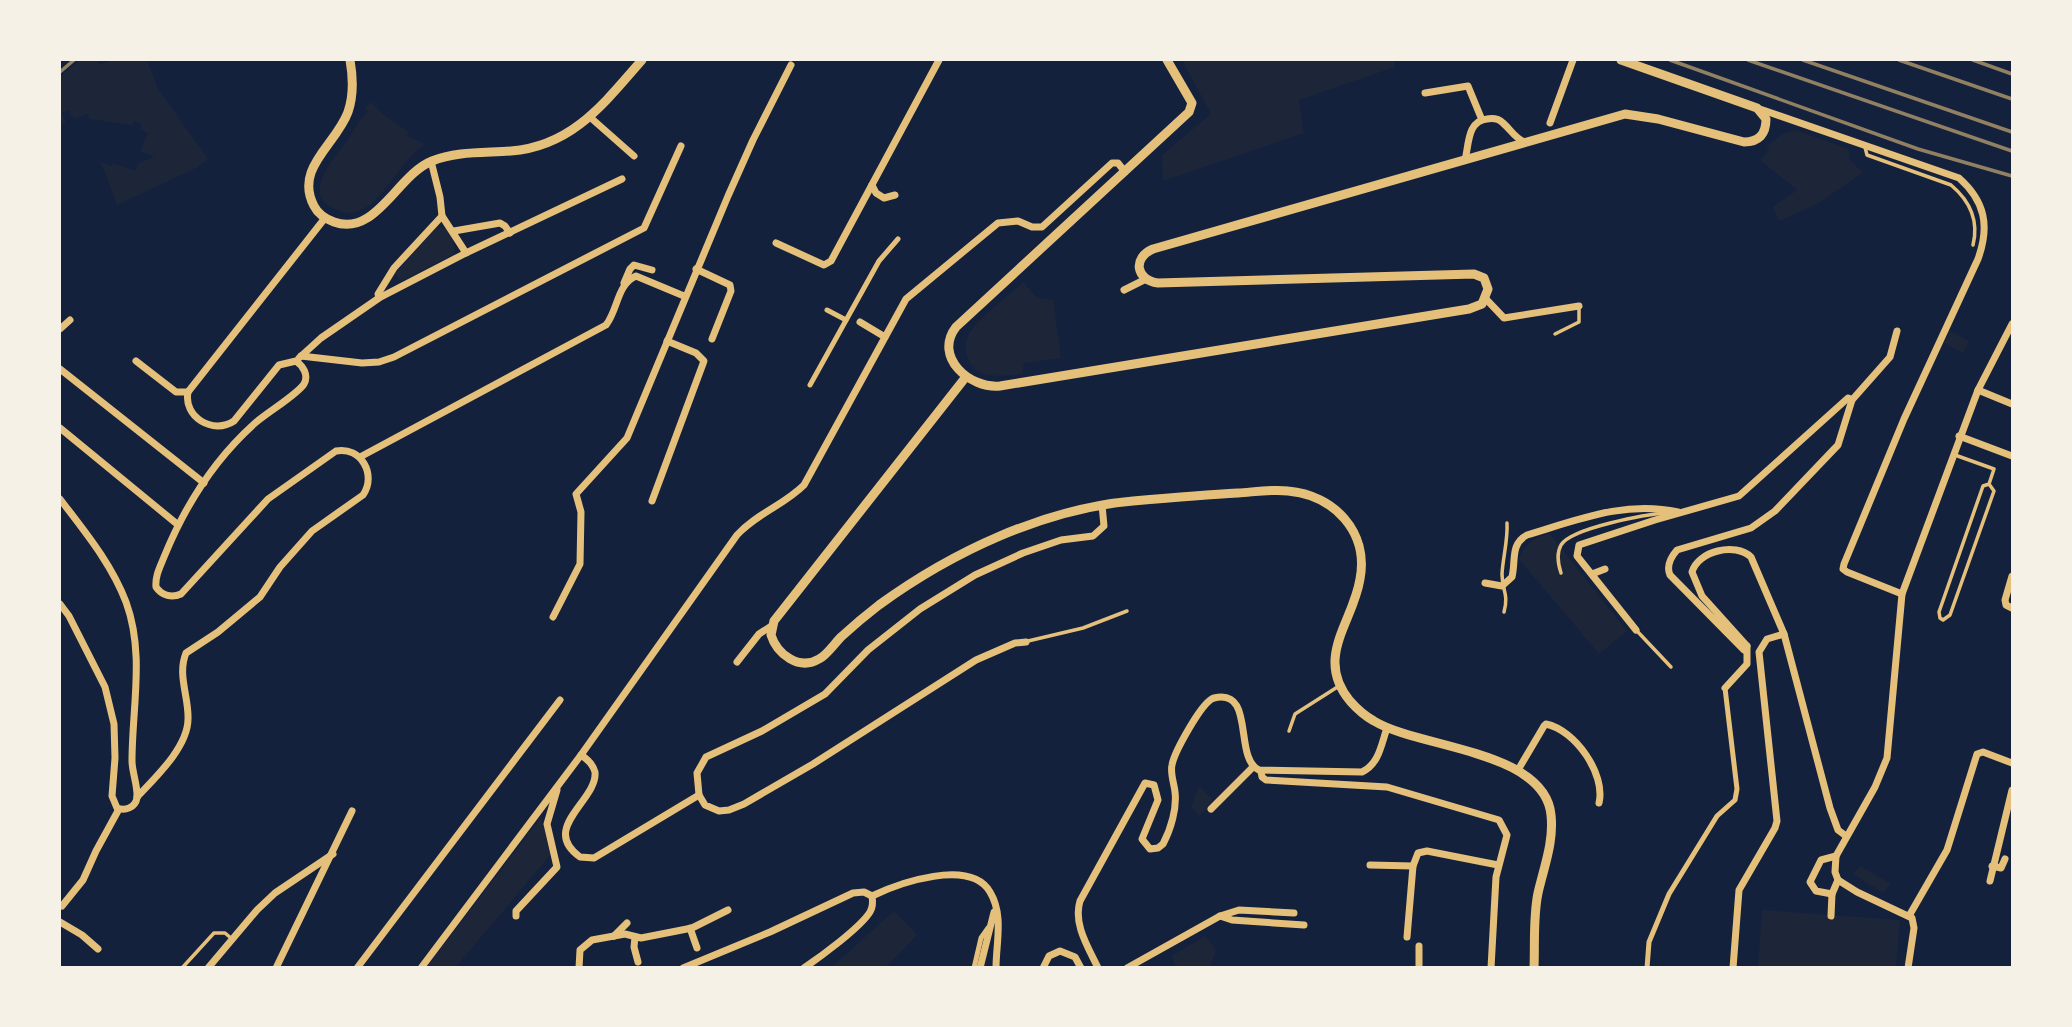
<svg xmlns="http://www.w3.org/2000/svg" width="2072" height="1027" viewBox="0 0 2072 1027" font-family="Karla,sans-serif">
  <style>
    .green { fill: #1d2539 }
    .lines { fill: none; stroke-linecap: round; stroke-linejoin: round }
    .service { stroke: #e5c07b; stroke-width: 3.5 }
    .pedestrian { stroke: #e5c07b; stroke-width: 5 }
    .minor { stroke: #e5c07b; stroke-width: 7 }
    .tertiary { stroke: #e5c07b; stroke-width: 9 }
    .rail { stroke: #918062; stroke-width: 3.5 }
  </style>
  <rect width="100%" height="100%" fill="#14213d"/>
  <g class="green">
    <path d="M80,60H98L100,65L110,60H147L158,89L208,159L196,168L117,205L101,162L112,166L113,163L135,171L139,163L154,157L140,151L148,133L140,129L142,124L134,121L132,125L89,119L88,114L74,119L68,110L62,113L66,123L60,125V77Z"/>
    <path d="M1182,60H1395V67L1299,100L1304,133L1163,181L1162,155L1211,114Z"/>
    <path d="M371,102C383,117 393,120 408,132L407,136L425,144C401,160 383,201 361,210C351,214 345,214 335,209C299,193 337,156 349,138C356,129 358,119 368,112L365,108Z"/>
    <path d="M1795,130L1849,149L1850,160L1863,173L1817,204L1779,221L1773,207L1797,190L1760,160L1769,150L1766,147L1783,134Z"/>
    <path d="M437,227L448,229L454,244V254L401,281L395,274Z"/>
    <path d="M1023,282L1037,298L1053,300L1061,358L1024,363L1022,374C1011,375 999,377 988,375C969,372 960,349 970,332C983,314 1006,298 1023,282Z"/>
    <path d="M1950,331L1969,341L1963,353L1944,343Z"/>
    <path d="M1550,534L1627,631L1599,654L1519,559C1522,546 1537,535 1550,534Z"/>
    <path d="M1199,786L1213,800L1200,816L1191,807Z"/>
    <path d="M541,817L552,853L456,967L426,968Z"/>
    <path d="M1860,866L1891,884L1883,893L1853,874Z"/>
    <path d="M1762,910L1900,920L1896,967L1758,968Z"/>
    <path d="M894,911L917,935L886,967H832Z"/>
    <path d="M1205,936L1216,950L1210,967H1175L1172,956Z"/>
  </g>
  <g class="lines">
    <g class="service">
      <path d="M1865,147L1867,155L1951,185C1970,201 1979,221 1973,245"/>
      <path d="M1555,334L1579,322V306"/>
      <path d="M1955,455L1994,469L1989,484L1983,486L1939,612L1940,618L1943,620L1950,615L1994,491L1989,484"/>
      <path d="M1561,573C1558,564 1556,554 1561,545C1571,528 1647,514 1667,513"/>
      <path d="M1504,612C1509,593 1502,591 1502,574C1503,557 1508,540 1507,523"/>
      <path d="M1637,631L1671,667"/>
      <path d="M1028,641L1083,628L1127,611"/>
      <path d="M1289,731L1295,714L1339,686"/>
      <path d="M182,968L214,933H225L232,939"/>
    </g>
    <g class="pedestrian">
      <path d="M827,310L846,320"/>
      <path d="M810,385L879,261L898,239"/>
      <path d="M974,968L981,938L988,928"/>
      <path d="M1647,968L1649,942L1669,894L1717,816L1735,800L1737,789L1725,688"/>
    </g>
    <g class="minor">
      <path d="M1425,93L1468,86L1482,120"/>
      <path d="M1757,108L1959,178C1985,201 1990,226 1978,259L1904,419L1844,564L1843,569L1847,572L1902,594"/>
      <path d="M591,118L634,156"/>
      <path d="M1550,123L1573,60"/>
      <path d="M1465,160C1469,145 1467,121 1487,119C1493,118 1499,119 1503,123C1511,130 1514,137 1524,142"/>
      <path d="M872,185L876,193L884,198L895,195"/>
      <path d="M454,231L500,223L505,226L510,233"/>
      <path d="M776,243L824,265L831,261L939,60"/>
      <path d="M466,253L622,179"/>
      <path d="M696,269L730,285L731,291L712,339"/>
      <path d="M624,283L630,269L634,265L652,270"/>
      <path d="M1124,290L1146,279"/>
      <path d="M379,298L466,253L442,216L440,197L431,161"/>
      <path d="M1485,298L1504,318L1579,306"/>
      <path d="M860,322L885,337"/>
      <path d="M60,329L70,320"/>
      <path d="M301,356L362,363L379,362L394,357L644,228L681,146"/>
      <path d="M299,358L321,338L379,298L378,294L394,268L442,216"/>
      <path d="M136,361L176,392H188"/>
      <path d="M60,369L204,483"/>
      <path d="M1978,390L2012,404"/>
      <path d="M60,428L177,524"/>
      <path d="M1959,436L2012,456"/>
      <path d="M360,457L606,325C618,310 617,284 636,276L684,296"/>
      <path d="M60,499C85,532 111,563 126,602C145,654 132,707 132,761C132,772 138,786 137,798C135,808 125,811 117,808L112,796L115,758L114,724L105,687L69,616L60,604"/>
      <path d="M652,501L704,361L696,353L667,341"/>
      <path d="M1592,574L1605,569"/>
      <path d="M2012,576L2005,600L2006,605L2012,608"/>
      <path d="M1485,583L1502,586L1512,577C1516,561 1510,544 1527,535C1577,520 1626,500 1678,512"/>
      <path d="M553,617L580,564L581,512L576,494L627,438L728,196L753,140L791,65"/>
      <path d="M1636,630L1577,556L1579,545L1655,520L1739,496L1848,398L1852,400"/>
      <path d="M1026,642L1015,643L976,660L813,764L744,804L729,810L719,811L705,805L699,795L697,773L706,757L762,731L825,694L868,650L920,609L975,575L1023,553L1061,540L1093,536L1104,526L1102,505"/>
      <path d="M737,662L759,634L773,625"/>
      <path d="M1725,688L1747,664V646"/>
      <path d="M581,755C587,759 593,764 595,772C598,800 539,828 580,857L594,858L699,795"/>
      <path d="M1518,770L1544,726L1546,724C1575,730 1606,774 1599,803"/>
      <path d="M1261,771L1262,777L1266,780L1387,787L1499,820L1507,835L1496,877L1491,968"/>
      <path d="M137,797C155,778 188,747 188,719C189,697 177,675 186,653L218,632L260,597L280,567L312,531L363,495C377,475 361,446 336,451L268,499L181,594C172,598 162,596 156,587C155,576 160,567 164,557C184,508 214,460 254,424C266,413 297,395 304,384C309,375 303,366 296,361L279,365L234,421C213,435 183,417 188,392L325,218"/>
      <path d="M1211,809L1253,767"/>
      <path d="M1846,836L1838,830L1830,808L1784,634L1751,557C1735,542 1698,551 1692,572L1702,596L1747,646L1744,650L1670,575C1666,566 1671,557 1677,550L1751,528L1775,511L1838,445L1852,400L1890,357L1897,331"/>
      <path d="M1370,865L1413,866"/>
      <path d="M1992,866L2001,868L2005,859"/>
      <path d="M1990,881L2012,790"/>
      <path d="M1832,894L1816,891L1810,882L1821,860L1836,856"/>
      <path d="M62,906L83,880L96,851L119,809"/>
      <path d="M516,916V911L557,867L547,824L557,790"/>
      <path d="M1220,916L1232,920L1304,925"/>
      <path d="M1831,916L1832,894L1838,880"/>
      <path d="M1909,916L1947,850L1977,754L1983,752L2012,763"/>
      <path d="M60,922L82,935L98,949"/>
      <path d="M690,928L697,948"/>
      <path d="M614,936L627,923"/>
      <path d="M635,937L634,947L638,962"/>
      <path d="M1407,937L1413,866L1418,853L1427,851L1498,865"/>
      <path d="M208,968L257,910L275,893L333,854"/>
      <path d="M276,968L352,811"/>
      <path d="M357,968L560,700"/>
      <path d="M421,968L581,755L737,535C756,514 784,505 804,485L906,299L998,223L1018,221L1032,227H1042L1112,163H1118L1125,172"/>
      <path d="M579,968L580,950L592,940L625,934L641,938L692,928L728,910"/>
      <path d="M683,968L770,932L853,893L864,892L872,896C899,883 970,858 990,892C1004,915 996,943 996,968"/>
      <path d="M804,968C820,957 860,928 870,912C873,907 873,902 872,896"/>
      <path d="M980,968L994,912"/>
      <path d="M1043,968L1049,956L1060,951L1075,957L1081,968"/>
      <path d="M1098,968C1088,947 1073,924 1080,901L1145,783L1154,785L1158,800L1142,839L1150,849L1158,848L1163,844C1171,829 1177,808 1175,792C1174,783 1170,773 1172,765C1174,753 1202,701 1214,698C1256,688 1233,758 1259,770L1362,772C1379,764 1381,745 1387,728"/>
      <path d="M1127,968L1220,916L1239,910L1294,913"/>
      <path d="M1419,968V946"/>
      <path d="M1733,968L1739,890L1775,828L1777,821L1759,652L1767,639L1784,634"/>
      <path d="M1908,968L1914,928L1912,918L1857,892L1838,880L1835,872L1836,856L1875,787L1887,758L1902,594L1978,390L2012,324"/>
    </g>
    <g class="tertiary">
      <path d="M350,60C353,77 354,95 348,112C336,145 294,168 314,206C318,214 326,219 334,222C376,237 397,175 432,161C456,151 486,153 511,151C573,146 605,102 642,60"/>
      <path d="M1167,60L1192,103L1189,112L956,327C933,357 970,389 1000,386L1469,309L1482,304L1488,289L1484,278L1474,274L1158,283C1136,280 1132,258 1153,249L1625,114L1658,119L1744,142C1759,142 1766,134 1766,119L1757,108L1621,60"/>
      <path d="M965,378L774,621L771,635C777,654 799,671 819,659C827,655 834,644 841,637C853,626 866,615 879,605C952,552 1043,509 1133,501C1168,498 1203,495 1238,493C1254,492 1272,489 1288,491C1334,495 1369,532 1360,579C1353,623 1314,657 1350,701C1357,709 1365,716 1374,721C1418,748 1545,750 1551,815C1554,842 1544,867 1538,893C1533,917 1535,943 1534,968"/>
    </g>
    <g class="rail">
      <path d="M1670,60L1918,149L2012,176"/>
      <path d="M1748,60L2012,151"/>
      <path d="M1803,60L2012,132"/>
      <path d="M1899,60L2012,99"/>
      <path d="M1973,60L2012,74"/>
      <path d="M60,72L74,60"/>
    </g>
  </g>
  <rect width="2072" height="1027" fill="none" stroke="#f6f1e7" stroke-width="122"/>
</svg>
